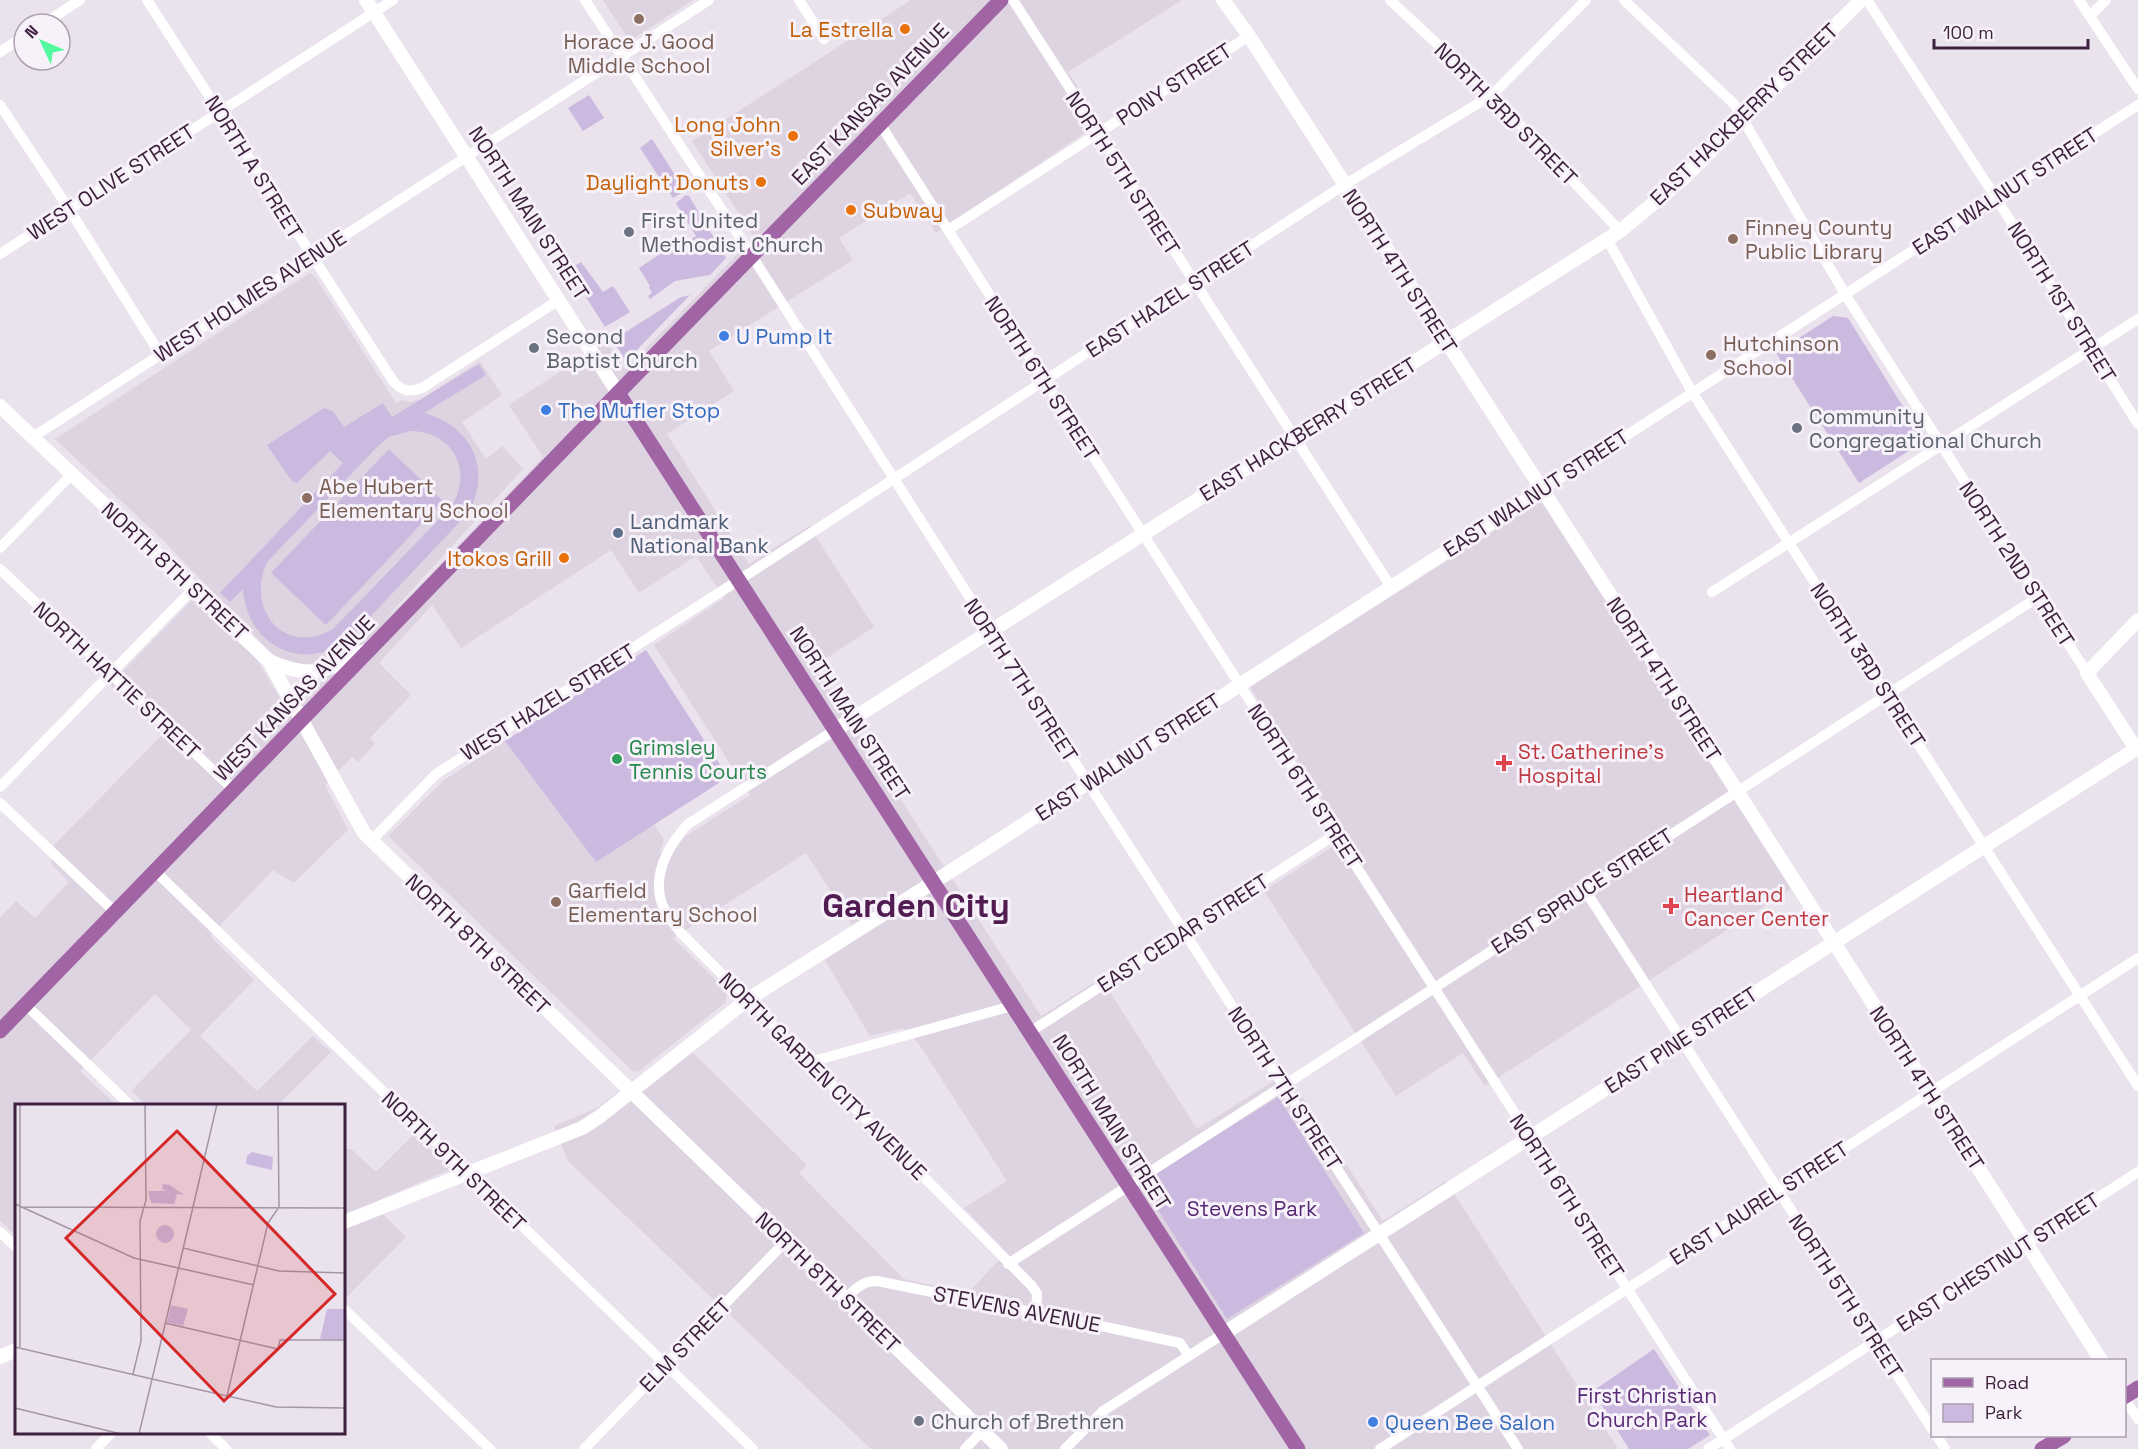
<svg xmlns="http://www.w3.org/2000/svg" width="2138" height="1449" viewBox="0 0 2138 1449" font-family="'Space Grotesk',sans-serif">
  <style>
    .built { fill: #ddd3e1 }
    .green { fill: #cbb9df; fill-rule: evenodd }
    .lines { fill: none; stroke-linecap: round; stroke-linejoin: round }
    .street { stroke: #fff; stroke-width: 10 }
    .secondary { stroke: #fff; stroke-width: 14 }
    .primary { stroke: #a164a4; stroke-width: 15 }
    .education-dot { fill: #8d6e63; stroke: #f7f2f9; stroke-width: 2 }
    .food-dot { fill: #e8710a; stroke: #f7f2f9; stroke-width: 2 }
    .worship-dot { fill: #6b7280; stroke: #f7f2f9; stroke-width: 2 }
    .shop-dot { fill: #3f7fe0; stroke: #f7f2f9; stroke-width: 2 }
    .service-dot { fill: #5c6f8a; stroke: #f7f2f9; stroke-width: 2 }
    .leisure-dot { fill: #2e9e5b; stroke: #f7f2f9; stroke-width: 2 }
    .health-dot { fill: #e0444e; stroke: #f7f2f9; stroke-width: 2 }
    .labels { text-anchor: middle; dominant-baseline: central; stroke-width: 6; stroke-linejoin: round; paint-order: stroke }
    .food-label { font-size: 21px; fill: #c56008; stroke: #f7f2f9; text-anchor: end }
    .education-label { font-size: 21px; fill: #785e54; stroke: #f7f2f9; text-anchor: start }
    .street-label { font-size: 21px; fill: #3d213e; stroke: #f7f2f9 }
    .worship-label { font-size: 21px; fill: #5b616d; stroke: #f7f2f9; text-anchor: start }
    .shop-label { font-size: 21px; fill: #366cbe; stroke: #f7f2f9; text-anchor: start }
    .service-label { font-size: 21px; fill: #4e5e75; stroke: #f7f2f9; text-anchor: start }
    .leisure-label { font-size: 21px; fill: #27864d; stroke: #f7f2f9; text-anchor: start }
    .health-label { font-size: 21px; fill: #be3a42; stroke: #f7f2f9; text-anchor: start }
    .park-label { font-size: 21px; fill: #582977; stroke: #f7f2f9 }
    .town-label { font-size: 33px; font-weight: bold; fill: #501c51; stroke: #f7f2f9 }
    .inset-road { fill: none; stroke: #a595a7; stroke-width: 1.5 }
    .view { fill: #d62828; fill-opacity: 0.15; stroke: #d62828; stroke-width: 3 }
    .inset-edge { fill: none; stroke: #3d213e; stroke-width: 3 }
  </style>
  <rect width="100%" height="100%" fill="#eae2ed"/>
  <g class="built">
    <path d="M603,0H693L633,39L627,37Z"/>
    <path d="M911,0H1182L1068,72L1101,122L936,233L910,193L839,238L853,260L709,351L734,391L667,434L749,564L809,526L874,627L814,666L1041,1016L1101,978L1197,1129L1287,1073L1383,1221L1446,1181L1618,1449H871L568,1161L554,1126L597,1108L683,1043L807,1165L799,1173L904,1279L968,1293L996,1263L1009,1255L964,1208L1007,1181L919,1044L903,1028L870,1036L825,960L860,937L806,853L673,938L726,990V1002L639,1071L634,1072L388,836L444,780L505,741L596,861L654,824L664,840L659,853L750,795L654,645L724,598L696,556L639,593L611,550L461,648L432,605L379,663L411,695L370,738L375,744L358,762L352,757L325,785L348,830L294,883L273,870L210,936L254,980L200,1036L257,1091L313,1036L331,1052L278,1105H146L131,1091L191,1030L155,994L80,1071L116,1105L16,1106V1236L0,1220V918L16,901L35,918L69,882L51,864L54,845L163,734L110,685L193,599L257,660L290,715L361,642L343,657L315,668L279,661L166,543L55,439L310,273L316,278L396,403L402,400L410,402L421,399L480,361L502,395L462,422L486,459L502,446L523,469L383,621L407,599L543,457L509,405L606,342L625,370L754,237L692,141Z"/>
    <path d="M1542,500L1791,889L1485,1086L1463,1053L1396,1096L1264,891L1346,838L1250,687Z"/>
    <path d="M414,1134L451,1169L372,1203L406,1237L345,1299L344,1297V1149H351L376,1172Z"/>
  </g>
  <g class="green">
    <path d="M589,95L604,118L583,131L568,108Z"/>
    <path d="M652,139L684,189L683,192L673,198L640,148Z"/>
    <path d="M686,195L689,196L726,258L710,275L675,281L650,299L648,296L652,293L649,287L650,286L639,268L672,246L675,250L696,236L676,203Z"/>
    <path d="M581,262L603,292L613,286L630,312L605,327L569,270Z"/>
    <path d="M690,295L629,358H624L613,340L681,297Z"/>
    <path d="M1833,316L1848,318L1923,439L1921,443L1859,483L1776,353Z"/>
    <path d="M479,364L486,375L424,413C471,426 492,467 469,512L351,637C305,675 247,647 243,589L230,602L220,593L343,463L330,451L297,483L291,480L267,445L324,408L333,411L344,427L383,403L392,417ZM410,431C453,431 474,471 451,507L333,629C285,657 245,610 267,562L378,446L389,437Z"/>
    <path d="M389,449L443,501L326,625L271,573Z"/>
    <path d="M646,650L728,777L596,862L505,741Z"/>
    <path d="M1278,1097L1364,1233L1227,1319L1141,1183Z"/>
    <path d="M1654,1349L1710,1435L1688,1449H1629L1593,1391Z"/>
  </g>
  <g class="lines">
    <g class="street">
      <path d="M147,0L393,381C402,391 409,393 422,388L559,300"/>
      <path d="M585,0L752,256L1088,783L1518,1449"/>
      <path d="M799,0L824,39"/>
      <path d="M1013,0L1391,587"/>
      <path d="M1390,0L1492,95L1620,231"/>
      <path d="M1624,0L1734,104L1845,294L2087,673"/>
      <path d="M1867,0L1996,198L2138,424"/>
      <path d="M2079,0L2138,89"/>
      <path d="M2090,16L2106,0"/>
      <path d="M43,24L80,0"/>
      <path d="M0,52L24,36"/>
      <path d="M0,105L69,209L160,354"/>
      <path d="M880,124L1730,1449"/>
      <path d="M948,230L1249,36"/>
      <path d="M1607,239L1692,392L2138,1086"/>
      <path d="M0,254L393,0"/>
      <path d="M33,437L709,0"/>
      <path d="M1542,490L2138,105"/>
      <path d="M0,548L72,474"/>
      <path d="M0,569L234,790"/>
      <path d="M1712,592L2138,319"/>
      <path d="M835,730L688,824C670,844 653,872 661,901C665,913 673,923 681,933L1032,1286L1037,1294L1036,1313"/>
      <path d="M0,787L193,589"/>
      <path d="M0,803L115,912"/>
      <path d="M371,841L436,774L739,580L1344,185L1492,95L1586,0"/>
      <path d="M155,871L753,1449"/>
      <path d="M1585,890L1932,1429"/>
      <path d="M26,1005L131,1106"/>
      <path d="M1030,1032L1336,834"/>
      <path d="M810,1062L1012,1006"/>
      <path d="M0,1232L16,1247"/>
      <path d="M1008,1264L2038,597"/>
      <path d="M845,1299C855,1289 862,1281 877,1281L1106,1327L1180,1343L1189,1356"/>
      <path d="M344,1309L490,1449"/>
      <path d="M2124,1398L2138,1419"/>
      <path d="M209,1432L226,1449"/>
      <path d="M1937,1436L1945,1449"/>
      <path d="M96,1449L112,1432"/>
      <path d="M584,1449L786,1241"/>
      <path d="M965,1449L982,1431"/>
      <path d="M1065,1449L1103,1411L1223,1334"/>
      <path d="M1380,1449L2138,958"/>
      <path d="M1708,1449L2138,1172"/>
    </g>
    <g class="secondary">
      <path d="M366,0L618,393"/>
      <path d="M1223,0L1249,36L1737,791L2101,1360"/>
      <path d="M0,406L269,661L364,833L1001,1449"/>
      <path d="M269,661C311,680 326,671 365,651"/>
      <path d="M835,730L1620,231L1684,178L1861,0"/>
      <path d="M344,1222L582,1128L599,1117L747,1000L934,882L1542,490"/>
      <path d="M1223,1334L2136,749L2087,673L2138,620"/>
      <path d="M0,1357L16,1350"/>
    </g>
    <g class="primary">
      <path d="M618,393L1298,1449"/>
      <path d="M0,1031L618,393L1001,0"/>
      <path d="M2124,1397L2138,1388"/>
      <path d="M2042,1449L2064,1436"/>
    </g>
  </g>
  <g class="education-dot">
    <circle cx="639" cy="19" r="6"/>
    <circle cx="1733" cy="239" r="6"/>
    <circle cx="1711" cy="355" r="6"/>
    <circle cx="307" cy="498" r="6"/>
    <circle cx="556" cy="902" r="6"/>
  </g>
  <g class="food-dot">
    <circle cx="905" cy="29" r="6"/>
    <circle cx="793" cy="136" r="6"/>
    <circle cx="761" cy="182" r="6"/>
    <circle cx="851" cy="210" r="6"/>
    <circle cx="564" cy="558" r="6"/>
  </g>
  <g class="worship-dot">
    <circle cx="629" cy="232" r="6"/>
    <circle cx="534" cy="348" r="6"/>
    <circle cx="1797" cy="428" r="6"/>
    <circle cx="919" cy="1421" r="6"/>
  </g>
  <g class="shop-dot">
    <circle cx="724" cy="336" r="6"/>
    <circle cx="546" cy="410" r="6"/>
    <circle cx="1373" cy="1422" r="6"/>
  </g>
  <circle class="service-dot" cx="618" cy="533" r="6"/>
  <circle class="leisure-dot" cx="617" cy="759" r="6"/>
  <g class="health-dot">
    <path d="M1501 754h6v6h6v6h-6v6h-6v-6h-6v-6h6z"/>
    <path d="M1668 897h6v6h6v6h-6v6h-6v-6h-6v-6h6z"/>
  </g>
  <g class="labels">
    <g class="food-label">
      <text x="893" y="29">La Estrella</text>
      <text x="781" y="124">Long John<tspan x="781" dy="24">Silver's</tspan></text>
      <text x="749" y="182">Daylight Donuts</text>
      <text x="863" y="210" text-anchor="start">Subway</text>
      <text x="552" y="558">Itokos Grill</text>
    </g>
    <g class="education-label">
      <text x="639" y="41" text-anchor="middle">Horace J. Good<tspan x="639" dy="24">Middle School</tspan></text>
      <text x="1745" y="227">Finney County<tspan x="1745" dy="24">Public Library</tspan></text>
      <text x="1723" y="343">Hutchinson<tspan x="1723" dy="24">School</tspan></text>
      <text x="319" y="486">Abe Hubert<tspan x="319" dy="24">Elementary School</tspan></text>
      <text x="568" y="890">Garfield<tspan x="568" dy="24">Elementary School</tspan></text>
    </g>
    <g class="street-label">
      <text transform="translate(1174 84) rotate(-33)">PONY STREET</text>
      <text transform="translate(870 104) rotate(-46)">EAST KANSAS AVENUE</text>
      <text transform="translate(1506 114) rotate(45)">NORTH 3RD STREET</text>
      <text transform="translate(1744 114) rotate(-44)">EAST HACKBERRY STREET</text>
      <text transform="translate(254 167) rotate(58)">NORTH A STREET</text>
      <text transform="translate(1123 173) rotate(57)">NORTH 5TH STREET</text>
      <text transform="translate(111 182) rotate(-33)">WEST OLIVE STREET</text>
      <text transform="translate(2005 191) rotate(-33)">EAST WALNUT STREET</text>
      <text transform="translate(529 213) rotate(57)">NORTH MAIN STREET</text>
      <text transform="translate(1400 271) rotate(57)">NORTH 4TH STREET</text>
      <text transform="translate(250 296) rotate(-33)">WEST HOLMES AVENUE</text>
      <text transform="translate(1170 299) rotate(-33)">EAST HAZEL STREET</text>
      <text transform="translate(2062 302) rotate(58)">NORTH 1ST STREET</text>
      <text transform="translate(1042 378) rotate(57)">NORTH 6TH STREET</text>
      <text transform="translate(1308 429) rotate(-32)">EAST HACKBERRY STREET</text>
      <text transform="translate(1536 493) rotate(-33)">EAST WALNUT STREET</text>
      <text transform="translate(2017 564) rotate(57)">NORTH 2ND STREET</text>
      <text transform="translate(175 571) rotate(43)">NORTH 8TH STREET</text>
      <text transform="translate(1868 665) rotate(57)">NORTH 3RD STREET</text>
      <text transform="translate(1664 679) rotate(57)">NORTH 4TH STREET</text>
      <text transform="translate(117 680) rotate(43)">NORTH HATTIE STREET</text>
      <text transform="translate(1021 680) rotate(57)">NORTH 7TH STREET</text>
      <text transform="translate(294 698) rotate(-46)">WEST KANSAS AVENUE</text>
      <text transform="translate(548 702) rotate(-32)">WEST HAZEL STREET</text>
      <text transform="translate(850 713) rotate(57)">NORTH MAIN STREET</text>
      <text transform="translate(1128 757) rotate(-33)">EAST WALNUT STREET</text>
      <text transform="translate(1305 786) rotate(57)">NORTH 6TH STREET</text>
      <text transform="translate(1582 891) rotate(-33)">EAST SPRUCE STREET</text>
      <text transform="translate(1183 933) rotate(-33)">EAST CEDAR STREET</text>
      <text transform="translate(478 944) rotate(44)">NORTH 8TH STREET</text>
      <text transform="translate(1681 1040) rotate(-33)">EAST PINE STREET</text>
      <text transform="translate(823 1076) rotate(45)">NORTH GARDEN CITY AVENUE</text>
      <text transform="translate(1285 1088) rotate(57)">NORTH 7TH STREET</text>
      <text transform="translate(1927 1088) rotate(57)">NORTH 4TH STREET</text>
      <text transform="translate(1112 1122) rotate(58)">NORTH MAIN STREET</text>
      <text transform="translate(454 1161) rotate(44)">NORTH 9TH STREET</text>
      <text transform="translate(1567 1196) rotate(57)">NORTH 6TH STREET</text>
      <text transform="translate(1759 1203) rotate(-33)">EAST LAUREL STREET</text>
      <text transform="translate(1998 1262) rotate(-33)">EAST CHESTNUT STREET</text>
      <text transform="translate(828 1282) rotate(44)">NORTH 8TH STREET</text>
      <text transform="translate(1846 1296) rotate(57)">NORTH 5TH STREET</text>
      <text transform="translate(1017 1309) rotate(11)">STEVENS AVENUE</text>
      <text transform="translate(685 1345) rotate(-46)">ELM STREET</text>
    </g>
    <g class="worship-label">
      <text x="641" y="220">First United<tspan x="641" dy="24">Methodist Church</tspan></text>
      <text x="546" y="336">Second<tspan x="546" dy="24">Baptist Church</tspan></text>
      <text x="1809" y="416">Community<tspan x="1809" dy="24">Congregational Church</tspan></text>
      <text x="931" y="1421">Church of Brethren</text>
    </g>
    <g class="shop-label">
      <text x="736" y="336">U Pump It</text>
      <text x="558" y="410">The Mufler Stop</text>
      <text x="1385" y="1422">Queen Bee Salon</text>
    </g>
    <g class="service-label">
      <text x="630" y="521">Landmark<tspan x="630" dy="24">National Bank</tspan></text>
    </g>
    <g class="leisure-label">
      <text x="629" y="747">Grimsley<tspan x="629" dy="24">Tennis Courts</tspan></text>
    </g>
    <g class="health-label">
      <text x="1518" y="751">St. Catherine's<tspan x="1518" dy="24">Hospital</tspan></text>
      <text x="1684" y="894">Heartland<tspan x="1684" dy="24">Cancer Center</tspan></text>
    </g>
    <g class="park-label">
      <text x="1252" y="1208">Stevens Park</text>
      <text x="1647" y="1395">First Christian<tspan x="1647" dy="24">Church Park</tspan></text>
    </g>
    <g class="town-label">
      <text x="916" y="906">Garden City</text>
    </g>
  </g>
  <g transform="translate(15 1104)">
    <rect width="330" height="330" fill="#eae2ed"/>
    <path d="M237,48L258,53L257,66L231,60L232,52ZM148,80L155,81L169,91L162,90L159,100L136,99L133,87H152L147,85ZM141 130a9 9 0 1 1 18 0a9 9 0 1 1-18 0ZM156,201L173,205L168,222L152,218ZM312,205H330V235H305Z" fill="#cbb9df"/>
    <path class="inset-road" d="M5,0V103M0,100L119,154L239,181M5,103L330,104M178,103L202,0M168,144L264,167L330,169M150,219L263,245L265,236H330M0,243L137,275M5,243V103M118,270L126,237L125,117L131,96L130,0M137,275L261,303L330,304M212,292L253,119L264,103L263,0M0,304L106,330M124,330L178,103"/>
    <path class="view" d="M162,27L320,190L209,297L51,134Z"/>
    <rect width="330" height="330" class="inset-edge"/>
  </g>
  <rect x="1931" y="1359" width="195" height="78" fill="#f7f2f9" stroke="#ad9eae" stroke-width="1.5"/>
  <rect x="1943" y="1378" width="30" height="9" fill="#a164a4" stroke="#ad9eae" stroke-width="1.5"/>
  <text x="1985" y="1389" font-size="18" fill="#3d213e">Road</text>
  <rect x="1943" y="1404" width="30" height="18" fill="#cbb9df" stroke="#ad9eae" stroke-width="1.5"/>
  <text x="1985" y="1419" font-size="18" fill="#3d213e">Park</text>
  <g transform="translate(42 42) rotate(314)"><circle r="28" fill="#f7f2f9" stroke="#ad9eae" stroke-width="1.5"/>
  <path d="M0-4.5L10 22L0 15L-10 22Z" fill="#54f89f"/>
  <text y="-9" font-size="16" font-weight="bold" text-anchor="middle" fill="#3d213e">N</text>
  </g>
  <path d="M1934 39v9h154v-9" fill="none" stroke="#3d213e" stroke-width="3"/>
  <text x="1943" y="39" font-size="18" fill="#3d213e" stroke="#f7f2f9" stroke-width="4.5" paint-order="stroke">100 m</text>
</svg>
